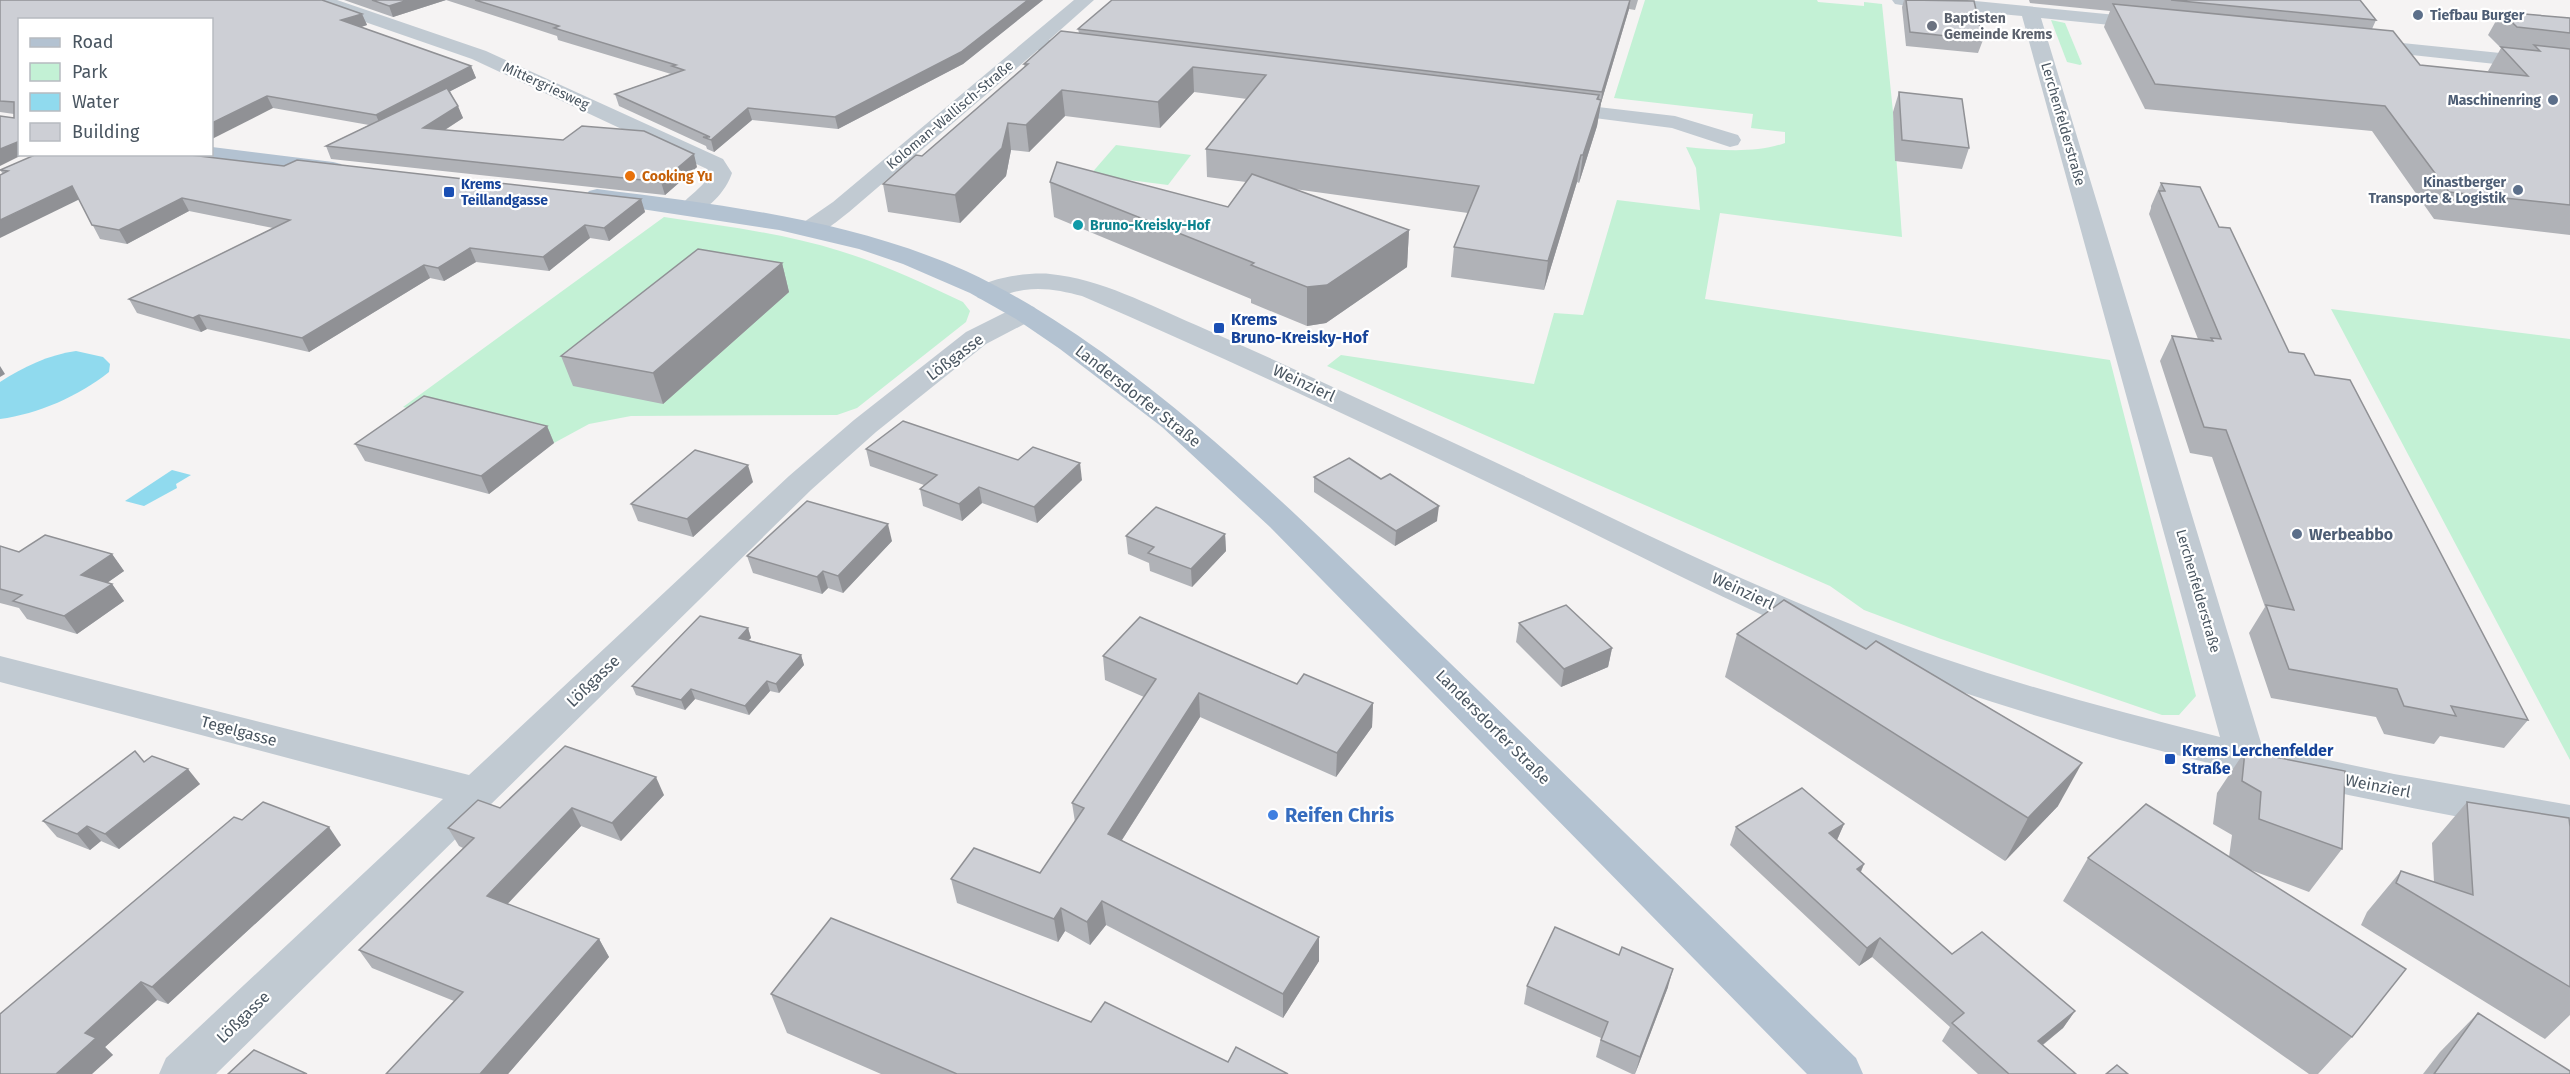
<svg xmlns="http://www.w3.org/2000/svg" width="2570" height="1074" viewBox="0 0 2570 1074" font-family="'Fira Sans',sans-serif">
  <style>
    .green { fill: #c3f1d5 }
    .water { fill: #90daee }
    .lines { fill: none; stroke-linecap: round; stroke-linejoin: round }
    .minor { fill: #c1cad2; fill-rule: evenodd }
    .major { fill: #b3c2d1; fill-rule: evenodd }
    .wall { fill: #b0b2b7 }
    .shaded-wall { fill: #909195 }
    .building { fill: #cdcfd5; stroke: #909195; stroke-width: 1.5 }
    .service-dot { fill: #5c6f8a; stroke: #fff; stroke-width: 2 }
    .worship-dot { fill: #6b7280; stroke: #fff; stroke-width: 2 }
    .food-dot { fill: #e8710a; stroke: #fff; stroke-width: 2 }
    .transit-dot { fill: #1a4fb4; stroke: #fff; stroke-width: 2 }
    .culture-dot { fill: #0f9aa8; stroke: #fff; stroke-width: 2 }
    .shop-dot { fill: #3f7fe0; stroke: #fff; stroke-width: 2 }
    .labels { text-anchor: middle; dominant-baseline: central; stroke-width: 4.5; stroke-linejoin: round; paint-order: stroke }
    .far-service-label { font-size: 14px; font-weight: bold; fill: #4e5e75; stroke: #fff; text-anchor: end }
    .far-worship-label { font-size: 14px; font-weight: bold; fill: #5b616d; stroke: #fff; text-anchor: start }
    .far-street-label { font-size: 14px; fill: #4a5661; stroke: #fff }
    .far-food-label { font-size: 14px; font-weight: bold; fill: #c56008; stroke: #fff; text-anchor: start }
    .far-transit-label { font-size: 14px; font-weight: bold; fill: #164399; stroke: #fff; text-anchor: start }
    .far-culture-label { font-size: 14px; font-weight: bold; fill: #0d838f; stroke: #fff; text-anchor: start }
    .transit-label { font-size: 16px; font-weight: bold; fill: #164399; stroke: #fff; text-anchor: start }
    .street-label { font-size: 16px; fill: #4a5661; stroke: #fff }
    .service-label { font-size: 16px; font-weight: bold; fill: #4e5e75; stroke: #fff; text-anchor: start }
    .near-shop-label { font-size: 20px; font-weight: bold; fill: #366cbe; stroke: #fff; text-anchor: start }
  </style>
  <rect width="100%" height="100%" fill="#f5f3f3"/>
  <g class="green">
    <path d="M1645,0H1817L1818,2L1864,6V2L1882,4L1893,112L1902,237L1720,213L1705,299L2110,360L2196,696L2179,715H2162L1941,639L1864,610L1830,586L1327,366L1341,355L1534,384L1554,313L1583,315L1617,200L1700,210L1696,168L1686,147C1719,150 1753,154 1785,143V132L1751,128L1753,114L1614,98Z"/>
    <path d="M2051,20L2065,23L2082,64L2080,65L2067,62Z"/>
    <path d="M1116,145L1191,155L1168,185L1090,175Z"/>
    <path d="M664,217C723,226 783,233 840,251C883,264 923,283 963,302L970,311L966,322L857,408L837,415L631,416L589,424L554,443L403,407Z"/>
    <path d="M2331,309L2570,339V760Z"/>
  </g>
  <g class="water">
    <path d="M76,351L103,357L110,364L109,372C79,396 38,414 0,419V382C23,367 48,355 76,351Z"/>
    <path d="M172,470L191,475L176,484L177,488L144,506L125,501Z"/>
  </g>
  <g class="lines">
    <g class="minor">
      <path d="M310,0H337L486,51L723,159L732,173C726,192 703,218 683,213L679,208C688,195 705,187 710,173L707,169L472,59L313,4Z"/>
      <path d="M1074,0H1094L1049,40L1096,47L1099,51L1096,55L1089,57L1038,50L849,212C835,222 823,237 804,232L801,227L804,222L833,202Z"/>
      <path d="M1892,0H1965L2157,19L2159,23L2157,27L2150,29L2041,18L2262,746L2394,774L2570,805V837C2331,796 2094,744 1866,658C1758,618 1657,564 1554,514C1398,439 1241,365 1082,296C1063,291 1044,287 1024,290C1008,292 994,302 978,298L974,292C984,277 1033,272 1050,274C1101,279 1149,305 1196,325C1282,363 1368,403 1454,443C1586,504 1717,572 1853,625C1972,673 2096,706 2220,737L2022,16L1901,5L1895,4Z"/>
      <path d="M2363,39L2570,60V72L2356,49L2353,45L2356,41Z"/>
      <path d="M1555,102L1675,116L1738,135L1741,140L1738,145L1730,147L1672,128L1548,112L1544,108L1548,104Z"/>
      <path d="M1025,305L1034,307L1038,313L1034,319L986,344L876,432L811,490L216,1074H159L166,1058L443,799L0,682V656L469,775L789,476L854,420L966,332L1016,307Z"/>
    </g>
    <g class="major">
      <path d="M212,147L333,162L341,164L344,169L341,174L333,176L204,159L201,154H212Z"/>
      <path d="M597,189C722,205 849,219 966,271C1018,295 1067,327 1114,361C1224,442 1322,539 1420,634C1566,775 1711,917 1856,1058L1863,1074H1807L1270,527L1162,427L1060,349L1016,319L970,293L903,264L859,249L779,230L589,201L585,196L589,191Z"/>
    </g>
  </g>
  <g class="wall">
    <path d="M0,0L362,14L367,25L361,27L471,66L476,78L450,91L463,118L445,130L697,167L665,195L331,159L326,146L369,125L273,108L14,118V114L0,112Z"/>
    <path d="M344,0H1043L963,64L838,129L752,120L714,152L707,149L706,146L619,106L615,94L671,74L558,40L557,36L446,0L393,17Z"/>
    <path d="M1112,0H1638L1635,10L1629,9L1601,103L1597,126L1579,183L1577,182L1544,290L1451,277L1454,247L1468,213L1294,189L1409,230L1407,267L1326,323L1307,326L1251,303V299L1054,217L1050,182L1228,207L1246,182L1207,177L1206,149L1247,99L1194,92L1160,128L1065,116L1029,152L1011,150L1006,176L960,223L888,212L883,184L922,156L1025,68L1024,64L1079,33L1078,29Z"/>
    <path d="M1904,0H1968L1983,40L1978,53L1906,46L1902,7Z"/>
    <path d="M2029,0H2360L2376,20L2372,29L2420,65L2489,72L2488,71L2501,48L2488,35L2501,12L2570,18V235L2434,219L2372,131L2145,109L2104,27L2110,11L2030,3Z"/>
    <path d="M1899,92L1969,148L1962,169L1895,161L1893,112Z"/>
    <path d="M284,166L641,199L645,212L609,241L590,238L549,271L476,262L444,281L430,278L309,352L207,329L201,332L137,313L129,299L273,228L189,211L127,244L100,239L79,199L3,174L0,170Z"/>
    <path d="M2161,183L2219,227L2289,352L2315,375L2528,720L2504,748L2440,736L2434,744L2384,734L2376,717L2271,698L2249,633L2265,607L2212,457L2190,453L2160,361L2172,336L2198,339L2149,214L2151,208V206Z"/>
    <path d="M782,263L789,292L663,404L573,386L561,356Z"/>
    <path d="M547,426L554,443L489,494L365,461L355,444Z"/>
    <path d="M866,449L1018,460L1082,480L1037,523L982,503L962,521L923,506L920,489L924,485L870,466Z"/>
    <path d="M1314,477L1437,521L1395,546L1314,492Z"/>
    <path d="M753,482L693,537L638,521L631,504Z"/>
    <path d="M1225,534L1226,551L1192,587L1150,571L1149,563L1128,554L1126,536Z"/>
    <path d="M892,541L843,593L828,588L822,594L753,573L747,556Z"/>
    <path d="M0,546L19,552L112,554L124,571L107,583L112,584L124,601L77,634L27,619L19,608L0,603Z"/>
    <path d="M1519,623L1612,648L1608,667L1561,687L1516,642Z"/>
    <path d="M748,628L751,638L748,640L801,655L804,665L779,693L770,691L749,715L695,699L685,710L636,695L632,686Z"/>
    <path d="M1737,634L1866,649L2058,806L2005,861L1725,677Z"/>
    <path d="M1103,656L1297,684L1373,703L1372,727L1336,777L1200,717L1122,840L1319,961L1283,1018L1106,925L1090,945L1065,931L1058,942L957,903L951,879L1040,873L1075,822L1072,803L1144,697L1105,680Z"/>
    <path d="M2245,751L2342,849L2309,892L2248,869L2352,1037L2318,1074H2309L2063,901L2088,858L2229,857L2232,835L2213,824L2217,793Z"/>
    <path d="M144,762L200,784L119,849L101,841L90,850L57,837L43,821Z"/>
    <path d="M664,795L621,841L581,826L507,904L599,939L609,957L508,1074H386L454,1001L372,968L359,950L463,848L459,846L448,828L500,808Z"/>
    <path d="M2467,802L2570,827V1015L2545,1039L2361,925L2367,912L2401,871L2434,882L2432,843Z"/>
    <path d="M242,820L341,845L168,1004L157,1000L105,1047L113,1055L0,1074Z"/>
    <path d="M1844,824L1837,840L1864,864L1861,872L1952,954L2075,1011L2063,1028L2043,1045L2076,1074H1978L1942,1041L1950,1027L1872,957L1859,966L1730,845L1736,827Z"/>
    <path d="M1527,986L1668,987L1635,1074H1632L1596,1057L1601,1038L1524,1004Z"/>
    <path d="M771,994L1091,1022L1228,1062L1288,1074H881L787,1033Z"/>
    <path d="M2478,1013L2570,1074H2423L2440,1052Z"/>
  </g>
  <g class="shaded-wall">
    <path d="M408,0H446L393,17L389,6Z"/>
    <path d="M1028,0H1043L963,64L838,129L835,117Z"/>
    <path d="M1630,0L1629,9L1601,103L1597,126L1579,183L1583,155L1597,99L1599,95L1596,117L1601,101L1602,92Z"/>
    <path d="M362,14L367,25L346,32L341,20Z"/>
    <path d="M471,66L476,78L381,127L376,115Z"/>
    <path d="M1193,67L1194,92L1160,128L1158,102Z"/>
    <path d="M1062,90L1065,116L1029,152L1026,125Z"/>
    <path d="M267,96L273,108L212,139V123Z"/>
    <path d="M458,106L463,118L429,140L423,128Z"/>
    <path d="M748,108L752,120L714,152L711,140Z"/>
    <path d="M1008,123L1011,150L1006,176L960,223L955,195Z"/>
    <path d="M20,141V154H24L0,166V149Z"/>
    <path d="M694,154L697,167L665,195L661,182Z"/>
    <path d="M1581,155L1577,182L1544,290L1548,261Z"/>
    <path d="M72,186L80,199L0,238V220Z"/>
    <path d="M182,198L189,211L127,244L119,230Z"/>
    <path d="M641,199L645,212L609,241L604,228Z"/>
    <path d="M585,225L590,238L549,271L543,257Z"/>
    <path d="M1409,230L1407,267L1326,323L1307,326V287Z"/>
    <path d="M470,248L476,262L444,281L438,268Z"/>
    <path d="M782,263L789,292L663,404L653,373Z"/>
    <path d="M424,265L430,278L309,352L302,338Z"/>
    <path d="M199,315L207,329L201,332L193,318Z"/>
    <path d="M0,366L5,374L0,377Z"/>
    <path d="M547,426L554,443L489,494L481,476Z"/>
    <path d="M1080,463L1082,480L1037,523L1034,507Z"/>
    <path d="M748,465L753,482L693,537L687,519Z"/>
    <path d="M979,487L982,503L962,521L959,504Z"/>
    <path d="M1439,506L1437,521L1395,546L1396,531Z"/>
    <path d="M888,524L892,541L843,593L838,576Z"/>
    <path d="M1225,534L1226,551L1192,587L1191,569Z"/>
    <path d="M112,554L124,571L94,592L81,575Z"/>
    <path d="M823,571L828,588L822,594L817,577Z"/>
    <path d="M112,584L124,601L77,634L64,616Z"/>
    <path d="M748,628L751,638L742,647L739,638Z"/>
    <path d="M1612,648L1608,667L1561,687L1564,669Z"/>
    <path d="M801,655L804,665L779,693L776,684Z"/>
    <path d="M767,681L770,691L749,715L745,706Z"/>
    <path d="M691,689L695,699L685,710L681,700Z"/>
    <path d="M1199,693L1200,717L1111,857L1108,834Z"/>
    <path d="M1373,703L1372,727L1336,777L1337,753Z"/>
    <path d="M2082,763L2058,806L2005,861L2028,818Z"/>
    <path d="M188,769L200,784L119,849L105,834Z"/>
    <path d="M656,777L664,795L621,841L612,823Z"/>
    <path d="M572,808L581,826L498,914L487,896Z"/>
    <path d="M1844,824L1836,842L1829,833Z"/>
    <path d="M87,826L101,841L90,850L77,834Z"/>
    <path d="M329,827L341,845L168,1004L152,987Z"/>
    <path d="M1864,864L1856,882L1857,869Z"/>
    <path d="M1102,901L1106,925L1090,945L1087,922Z"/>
    <path d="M1061,908L1065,931L1058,942L1054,919Z"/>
    <path d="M1319,937V961L1283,1018V994Z"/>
    <path d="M1880,938L1872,957L1859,966L1867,948Z"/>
    <path d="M599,939L609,957L508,1074H480Z"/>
    <path d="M1673,969L1668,987L1635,1074L1640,1057Z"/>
    <path d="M141,982L157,1000L105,1047L113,1055L92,1074H56L85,1033Z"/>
    <path d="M2075,1011L2063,1028L2026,1058L2038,1041Z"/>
  </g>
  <g class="building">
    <path d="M0,0H322L362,14L341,20L471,66L376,115L267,96L212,123V20H20V141L0,149V116L14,118V102L0,101Z"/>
    <path d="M372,0H408L389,6Z"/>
    <path d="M475,0H1028L961,52L835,117L748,108L711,140L703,137H710L615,94L684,70L672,66L676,65L554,28L559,26Z"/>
    <path d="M1112,0H1630L1602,92L1078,29Z"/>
    <path d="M1906,0L1974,1L1983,40L1910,32Z"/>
    <path d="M2171,0H2360L2376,20Z"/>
    <path d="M2113,4L2393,31L2420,65L2528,76L2501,47L2540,51L2534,45L2570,49V205L2449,192L2385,106L2155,84Z"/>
    <path d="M2501,12L2570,18V33L2517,27Z"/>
    <path d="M1061,31L1599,95L1597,99L1601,100L1583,155H1581L1548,261L1454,247L1479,186L1206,149L1266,75L1193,67L1158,102L1062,90L1026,125L1008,123L1002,148L955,195L883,184L916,155L922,156L1028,64H1024Z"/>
    <path d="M447,88L458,106L423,128L563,140L582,126L644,131L694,154L661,182L326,146Z"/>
    <path d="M1899,92L1962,99L1969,148L1902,140Z"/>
    <path d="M37,154H182L284,166L297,160L641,199L604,228L585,225L543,257L470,248L438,268L424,265L302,338L199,315L193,318L129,299L290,220L182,198L119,230L92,225L72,186L0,220V175L8,171L0,170Z"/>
    <path d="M1057,162L1228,207L1252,174L1409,230L1327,285L1307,287L1251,265L1254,263L1050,182Z"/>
    <path d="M2161,183L2200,187L2219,227L2230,228L2289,352L2304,354L2315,375L2350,380L2528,720L2451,706L2456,716L2404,706L2397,689L2289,669L2266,605L2294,610L2226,430L2204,427L2172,336L2213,341L2211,338L2221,339L2159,191H2165Z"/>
    <path d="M698,249L782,263L653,373L561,356Z"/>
    <path d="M424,396L547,426L481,476L355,444Z"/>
    <path d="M903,421L1018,460L1033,447L1080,463L1034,507L979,487L959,504L920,489L937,475L866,449Z"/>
    <path d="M695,450L748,465L687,519L631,504Z"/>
    <path d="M1349,458L1381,479L1390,474L1439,506L1396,531L1314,477Z"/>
    <path d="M807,501L888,524L838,576L823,571L817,577L747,556Z"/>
    <path d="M1156,507L1225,534L1191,569L1148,553L1154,547L1126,536Z"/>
    <path d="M45,535L112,554L81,575L112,584L64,616L13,601L22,595L0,589V546L19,552Z"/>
    <path d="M1784,600L1866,649L1876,641L2082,763L2028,818L1737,634Z"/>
    <path d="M1566,605L1612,648L1564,669L1519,623Z"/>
    <path d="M700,616L748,628L739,638L801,655L776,684L767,681L745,706L691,689L681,700L632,686Z"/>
    <path d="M1140,617L1297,684L1304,674L1373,703L1337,753L1199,693L1108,834L1319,937L1283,994L1102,901L1087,922L1061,908L1054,919L951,879L974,848L1040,873L1084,808L1072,803L1156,679L1103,656Z"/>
    <path d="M565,746L656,777L612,823L572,808L487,896L599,939L480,1074H386L463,992L359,950L474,838L448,828L478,800L500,808Z"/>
    <path d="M135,751L144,762L152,756L188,769L105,834L87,826L77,834L43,821Z"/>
    <path d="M2245,751L2345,771L2342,849L2259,819L2261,792L2242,781Z"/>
    <path d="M1802,788L1844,824L1829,833L1864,864L1857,869L1952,954L1982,932L2075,1011L2038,1041L2076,1074H2009L1952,1023L1964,1013L1880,938L1867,948L1736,827Z"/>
    <path d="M263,802L329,827L152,987L141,982L85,1033L96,1038L56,1074H0V1014L234,817L242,820Z"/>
    <path d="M2467,802L2569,818L2570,827V987L2396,883L2401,871L2473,895Z"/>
    <path d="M2146,804L2406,969L2352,1037L2088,858Z"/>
    <path d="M831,918L1091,1022L1105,1002L1228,1062L1236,1047L1288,1074H957L771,994Z"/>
    <path d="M1555,927L1619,955L1622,947L1673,969L1640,1057L1601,1040L1608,1022L1527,986Z"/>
    <path d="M2478,1013L2570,1071V1074H2434Z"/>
    <path d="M254,1050L307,1074H228Z"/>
    <path d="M2117,1065L2128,1074H2106Z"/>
  </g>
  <g class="service-dot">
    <circle cx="2418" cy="15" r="6"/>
    <circle cx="2553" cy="100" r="6"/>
    <circle cx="2518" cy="190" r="6"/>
    <circle cx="2297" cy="534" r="6"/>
  </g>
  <circle class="worship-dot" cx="1932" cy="26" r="6"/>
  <circle class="food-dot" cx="630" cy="176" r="6"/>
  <g class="transit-dot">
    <rect x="443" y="186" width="12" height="12" rx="3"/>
    <rect x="1213" y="322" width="12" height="12" rx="3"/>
    <rect x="2164" y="753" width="12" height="12" rx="3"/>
  </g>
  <circle class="culture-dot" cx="1078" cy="225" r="6"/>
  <circle class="shop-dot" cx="1273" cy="815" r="6"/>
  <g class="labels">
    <g class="far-service-label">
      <text x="2430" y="15" text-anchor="start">Tiefbau Burger</text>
      <text x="2541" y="100">Maschinenring</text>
      <text x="2506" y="182">Kinastberger<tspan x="2506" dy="16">Transporte &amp; Logistik</tspan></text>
    </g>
    <g class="far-worship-label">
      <text x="1944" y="18">Baptisten<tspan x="1944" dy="16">Gemeinde Krems</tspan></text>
    </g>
    <g class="far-street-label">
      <text transform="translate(546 86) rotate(25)">Mittergriesweg</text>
      <text transform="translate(950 115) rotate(-40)">Koloman-Wallisch-Straße</text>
      <text transform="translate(2063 124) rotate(74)">Lerchenfelderstraße</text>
      <text transform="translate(2198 591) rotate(74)">Lerchenfelderstraße</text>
    </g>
    <g class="far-food-label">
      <text x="642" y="176">Cooking Yu</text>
    </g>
    <g class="far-transit-label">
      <text x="461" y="184">Krems<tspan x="461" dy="16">Teillandgasse</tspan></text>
    </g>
    <g class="far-culture-label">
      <text x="1090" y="225">Bruno-Kreisky-Hof</text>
    </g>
    <g class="transit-label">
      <text x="1231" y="319">Krems<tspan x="1231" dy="18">Bruno-Kreisky-Hof</tspan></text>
      <text x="2182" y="750">Krems Lerchenfelder<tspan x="2182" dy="18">Straße</tspan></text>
    </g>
    <g class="street-label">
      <text transform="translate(955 357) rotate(-37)">Lößgasse</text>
      <text transform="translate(1304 383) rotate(25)">Weinzierl</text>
      <text transform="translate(1138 396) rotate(38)">Landersdorfer Straße</text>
      <text transform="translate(1743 591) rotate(25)">Weinzierl</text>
      <text transform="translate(593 681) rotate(-44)">Lößgasse</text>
      <text transform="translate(1493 727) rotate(45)">Landersdorfer Straße</text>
      <text transform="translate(239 731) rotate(15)">Tegelgasse</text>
      <text transform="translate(2378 786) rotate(11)">Weinzierl</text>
      <text transform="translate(243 1017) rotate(-44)">Lößgasse</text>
    </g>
    <g class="service-label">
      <text x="2309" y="534">Werbeabbo</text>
    </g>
    <g class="near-shop-label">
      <text x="1285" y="815">Reifen Chris</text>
    </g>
  </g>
  <rect x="18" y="18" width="195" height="138" fill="#ffffff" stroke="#b7bbc0" stroke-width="1.5"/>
  <rect x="30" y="38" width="30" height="9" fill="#b3c2d1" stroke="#b7bbc0" stroke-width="1.5"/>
  <text x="72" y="48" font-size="18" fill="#4a5661">Road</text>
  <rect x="30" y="63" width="30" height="18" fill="#c3f1d5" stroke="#b7bbc0" stroke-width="1.5"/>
  <text x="72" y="78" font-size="18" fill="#4a5661">Park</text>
  <rect x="30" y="93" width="30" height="18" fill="#90daee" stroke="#b7bbc0" stroke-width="1.5"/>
  <text x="72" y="108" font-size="18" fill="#4a5661">Water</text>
  <rect x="30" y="123" width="30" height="18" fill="#cdcfd5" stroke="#b7bbc0" stroke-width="1.5"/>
  <text x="72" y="138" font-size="18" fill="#4a5661">Building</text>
</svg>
